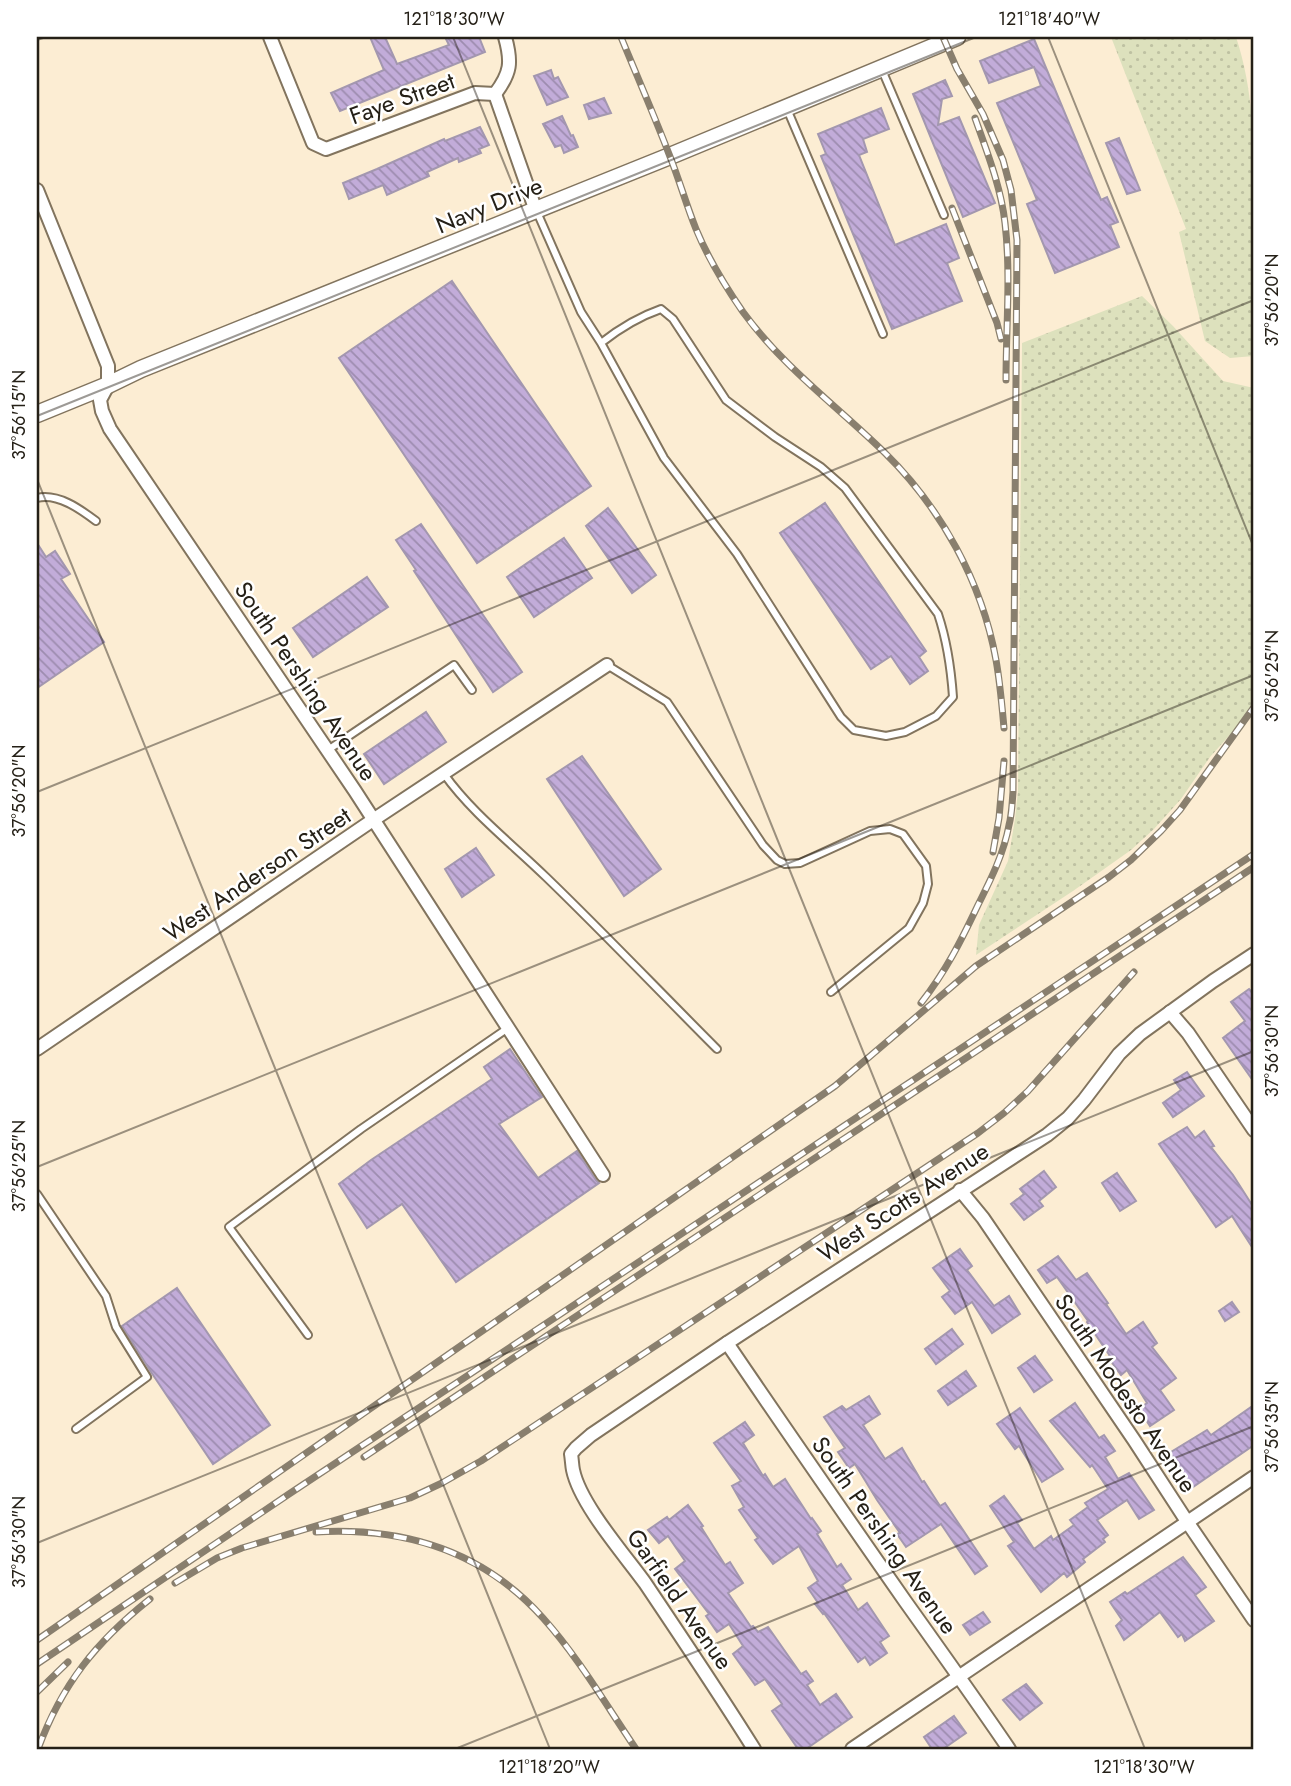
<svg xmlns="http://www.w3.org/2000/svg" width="1291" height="1786" viewBox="0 0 1291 1786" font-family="Jost,sans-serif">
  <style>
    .grass { fill: url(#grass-dots) }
    .building { fill: url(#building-back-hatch); stroke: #a397af; stroke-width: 2 }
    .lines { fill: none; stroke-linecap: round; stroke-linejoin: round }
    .service-casing { stroke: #82745e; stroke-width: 10 }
    .minor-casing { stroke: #82745e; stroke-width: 16 }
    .tertiary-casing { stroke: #82745e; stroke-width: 19 }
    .service { stroke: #fff; stroke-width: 6 }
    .minor { stroke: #fff; stroke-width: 12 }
    .tertiary { stroke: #fff; stroke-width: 16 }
    .rail-casing { stroke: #897f6e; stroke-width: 7 }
    .rail { stroke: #fff; stroke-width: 4.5; stroke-dasharray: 13; stroke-linecap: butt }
    .ticks { fill: none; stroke: #252017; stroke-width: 2; stroke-opacity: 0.45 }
    .labels { text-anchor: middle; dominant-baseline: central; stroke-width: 5; stroke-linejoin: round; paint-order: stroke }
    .street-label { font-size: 24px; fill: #252017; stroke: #fff }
    .neatline { fill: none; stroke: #252017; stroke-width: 2.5 }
    .ticks-label { font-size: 18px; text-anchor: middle; fill: #252017 }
  </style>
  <defs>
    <pattern id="grass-dots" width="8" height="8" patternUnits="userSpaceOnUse" patternTransform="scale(1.75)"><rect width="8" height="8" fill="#dde1bd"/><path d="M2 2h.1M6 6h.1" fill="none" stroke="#bec1a2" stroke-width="1.8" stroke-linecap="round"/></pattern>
    <pattern id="building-back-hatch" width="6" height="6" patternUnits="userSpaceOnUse" patternTransform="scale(1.75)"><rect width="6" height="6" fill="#c2acd9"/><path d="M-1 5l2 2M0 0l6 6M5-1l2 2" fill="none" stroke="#9d8caf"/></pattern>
  </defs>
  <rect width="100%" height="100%" fill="#fcedd3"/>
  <g class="grass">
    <path d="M1111,37H1236C1255,95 1254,151 1254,211C1254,259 1254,308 1254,356L1230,358L1205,341L1179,232L1186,229Z"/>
    <path d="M1142,296L1173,326L1223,381L1254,388V708L1210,757L1181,799L1154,829L1131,850L1073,891L976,955L979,925L1008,861L1015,819L1018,791L1022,343Z"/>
  </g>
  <g class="building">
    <path d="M370,37H385L397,64L449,45L445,37H479L485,52L340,111L331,93L384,70Z"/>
    <path d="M1034,39L1101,200L1107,197L1118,222L1110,225L1119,247L1055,273L1027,204L1037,200L997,103L1041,86L1034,67L989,83L980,61Z"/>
    <path d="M551,70L554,79L558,77L568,97L547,105L534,76Z"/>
    <path d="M945,80L952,96L942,99L938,125L959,117L995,203L963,217L913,94Z"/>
    <path d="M604,98L611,113L589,119L584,105Z"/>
    <path d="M881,108L889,129L863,139L867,152L859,155L895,245L946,224L959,258L947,263L962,301L892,329L821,156L826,154L818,134Z"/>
    <path d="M562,116L571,136L573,135L578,147L564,153L561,145L555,147L543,124Z"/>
    <path d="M480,127L489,145L479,149L481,153L459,162L458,158L427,172L429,176L387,195L383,185L349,199L343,183L377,169L444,139L445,141Z"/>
    <path d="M1119,138L1140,190L1127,194L1106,143Z"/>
    <path d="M452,281L591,486L477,563L339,358Z"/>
    <path d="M825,503L926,651L919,657L928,671L910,684L891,656L871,669L780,533Z"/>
    <path d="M608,508L656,575L632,593L586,526Z"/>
    <path d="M421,524L522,672L493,692L414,571L416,570L396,540Z"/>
    <path d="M564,538L592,578L534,617L507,577Z"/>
    <path d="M37,543L46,557L55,551L70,574L61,579L104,642L37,688Z"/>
    <path d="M367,577L388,607L313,657L293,628Z"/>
    <path d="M426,712L446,742L384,784L364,754Z"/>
    <path d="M582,756L661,869L624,896L547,779Z"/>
    <path d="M476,848L494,875L462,897L445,869Z"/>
    <path d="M1249,989L1254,995V1082L1223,1038L1245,1021L1231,1002Z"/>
    <path d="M510,1049L542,1097L499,1124L538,1178L577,1151L596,1180L599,1183L456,1282L402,1204L367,1228L339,1184L371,1160L492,1079L484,1067Z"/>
    <path d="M1187,1072L1204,1096L1173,1117L1163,1103L1181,1090L1174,1080Z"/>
    <path d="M1187,1127L1195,1138L1204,1131L1214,1146L1211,1147L1233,1175L1254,1208V1250L1232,1216L1216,1227L1159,1144Z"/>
    <path d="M1044,1171L1056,1187L1039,1201L1043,1206L1024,1220L1011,1204L1024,1194L1020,1189Z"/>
    <path d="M1117,1173L1136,1201L1120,1211L1102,1183Z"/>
    <path d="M960,1249L972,1266L967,1270L994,1306L1009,1296L1020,1314L992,1333L972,1302L955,1314L942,1297L950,1291L933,1268Z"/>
    <path d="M1058,1256L1076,1280L1087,1273L1108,1303L1106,1304L1126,1334L1143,1322L1157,1343L1152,1347L1176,1378L1160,1390L1174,1410L1150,1426L1139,1409L1147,1403L1127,1370L1121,1375L1108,1357L1110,1356L1087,1322L1088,1321L1057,1277L1047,1283L1038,1270Z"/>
    <path d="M177,1288L270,1425L213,1464L151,1372L122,1326Z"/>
    <path d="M1232,1302L1239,1312L1225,1321L1219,1311Z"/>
    <path d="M952,1329L963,1344L936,1364L925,1349Z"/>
    <path d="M1035,1356L1052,1380L1034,1392L1018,1368Z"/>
    <path d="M966,1371L976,1386L948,1405L938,1391Z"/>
    <path d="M869,1396L880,1414L863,1425L885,1459L902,1448L922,1482L924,1481L940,1506L945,1503L987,1566L975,1574L941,1524L906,1547L897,1534L900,1533L877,1500L855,1464L849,1468L838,1452L845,1448L824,1417L842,1406L846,1410Z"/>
    <path d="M1075,1403L1099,1438L1104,1435L1115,1451L1105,1457L1118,1479L1129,1473L1154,1510L1139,1519L1127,1500L1097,1520L1108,1535L1103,1539L1105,1542L1083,1559L1085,1562L1067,1577L1064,1573L1041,1592L1008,1546L1014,1542L990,1506L1004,1496L1022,1520L1017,1523L1034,1549L1051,1536L1053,1540L1074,1525L1070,1520L1088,1507L1085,1503L1108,1489L1092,1465L1090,1467L1050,1421Z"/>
    <path d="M1254,1405V1445L1190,1489L1166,1455L1207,1430L1211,1435Z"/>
    <path d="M1020,1408L1063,1469L1042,1482L1019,1446L1015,1449L997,1424Z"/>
    <path d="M745,1422L754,1435L743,1443L763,1476L765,1474L773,1487L785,1479L811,1519L812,1518L821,1531L817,1534L837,1567L841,1564L851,1579L842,1585L858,1610L867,1603L889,1636L880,1642L887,1653L870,1665L865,1657L858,1662L824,1613L823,1614L815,1604L818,1603L808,1588L818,1581L799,1546L773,1564L755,1540L758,1538L739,1510L744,1507L732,1486L741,1481L714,1443Z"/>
    <path d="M688,1505L703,1526L701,1527L725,1565L730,1562L743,1583L728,1593L751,1627L753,1626L758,1632L768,1627L801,1674L806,1671L813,1681L807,1685L820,1705L836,1694L852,1717L806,1749H798L772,1711L782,1704L765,1679L755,1685L733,1654L743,1646L729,1624L717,1632L706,1616L709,1614L675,1569L685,1561L668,1536L659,1543L648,1530L667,1517L669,1520Z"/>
    <path d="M1183,1557L1206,1587L1195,1595L1214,1621L1185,1641L1182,1634L1178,1637L1160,1612L1124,1640L1116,1626L1122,1620L1110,1602L1125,1592L1127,1594Z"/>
    <path d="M983,1612L990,1622L970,1635L963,1625Z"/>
    <path d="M1026,1684L1042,1703L1020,1720L1003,1700Z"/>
    <path d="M954,1716L966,1733L943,1749H932L924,1737Z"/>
  </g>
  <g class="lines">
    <defs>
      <g id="service">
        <path d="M882,70L944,215"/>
        <path d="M787,109L883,334"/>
        <path d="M537,212L581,312L601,343L664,458L737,554L841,717L854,730L886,736L905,732L936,716L953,697C951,668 947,641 938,614L845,488L821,467L775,437L726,400L673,319L661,309C638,317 620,328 601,343"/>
        <path d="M37,498C58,493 80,509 96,521"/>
        <path d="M607,665L667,702L763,845L777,860L785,864L800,863L870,831L890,829L903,834L926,866L928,884L923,903L909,928L831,992"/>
        <path d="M328,750L454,665L472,690"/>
        <path d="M444,774C472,813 511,843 546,877C604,933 660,992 717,1049"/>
        <path d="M37,1194L106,1296L116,1327L147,1377L76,1429"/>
        <path d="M308,1335L229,1227L361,1129L508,1028"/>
      </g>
      <g id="minor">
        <path d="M270,37L313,143L326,149L475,93L495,94"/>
        <path d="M495,94L536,211"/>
        <path d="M495,94C511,73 512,62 505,37"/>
        <path d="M37,190L108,366V385L100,400L102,411L110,429L355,791L603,1175"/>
        <path d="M1170,1012L1188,1033L1254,1130"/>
        <path d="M37,1049L373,820L607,665"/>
        <path d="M960,1190L983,1218L1134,1440L1188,1523L1254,1620"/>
        <path d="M727,1343C786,1430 845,1515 905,1601C940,1650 975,1699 1009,1749"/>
        <path d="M754,1749C719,1693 682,1638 645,1583C624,1554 580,1504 573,1470C572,1465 572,1460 571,1454L576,1448L591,1435L727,1343L1047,1135L1068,1118L1084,1100L1119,1054L1140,1034L1213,981L1254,954"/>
        <path d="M852,1749L1254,1477"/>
      </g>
      <path id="tertiary" d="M37,414L108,385L141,369L670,156L957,37"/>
    </defs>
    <use href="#service" class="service-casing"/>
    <use href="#minor" class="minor-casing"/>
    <use href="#tertiary" class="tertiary-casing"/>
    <use href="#service" class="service"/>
    <use href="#minor" class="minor"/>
    <use href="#tertiary" class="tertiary"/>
    <defs>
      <g id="rail">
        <path d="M621,37C637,76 654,115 669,154C679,179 686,204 696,229C708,258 725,286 743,312C783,367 837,406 885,453C941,508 982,582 996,660C1000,682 1002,706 1004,728"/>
        <path d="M975,118C987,152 1001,187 1005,223C1011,274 1006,328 1006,380"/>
        <path d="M952,208L997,323L1001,339"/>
        <path d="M993,852L999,818L1004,761"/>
        <path d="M921,1003C946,971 961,941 978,905C991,879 1004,853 1009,825C1012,814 1012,803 1013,792L1017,240L1011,190L1003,160L983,114L957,69L943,37"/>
        <path d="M364,1457L1254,867"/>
        <path d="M316,1532C404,1527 483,1551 543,1618C579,1658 606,1705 636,1749"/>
        <path d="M175,1583L217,1558L242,1548L410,1498L442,1483L481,1461L978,1133L1004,1113L1028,1091L1134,972"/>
        <path d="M37,1640L835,1086L976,966L1109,877L1131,860L1161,831L1180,810L1254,707"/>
        <path d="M37,1664L289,1494L1254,854"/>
        <path d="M37,1692L68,1662"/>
        <path d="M38,1749C62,1684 96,1642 150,1599"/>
      </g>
    </defs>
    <use href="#rail" class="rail-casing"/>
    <use href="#rail" class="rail"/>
  </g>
  <path class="ticks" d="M453,37L1145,1749M1048,37L1254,548M37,40L46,37M37,416L976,37M37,479L550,1749M37,792L1254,300M37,1167L1254,675M37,1543L1254,1051M455,1749L1254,1426"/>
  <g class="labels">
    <g class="street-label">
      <text transform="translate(402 98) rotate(-20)">Faye Street</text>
      <text transform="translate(489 205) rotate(-22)">Navy Drive</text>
      <text transform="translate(306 681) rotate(56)">South Pershing Avenue</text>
      <text transform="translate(257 874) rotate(-34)">West Anderson Street</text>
      <text transform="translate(903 1202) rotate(-33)">West Scotts Avenue</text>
      <text transform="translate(1126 1393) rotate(56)">South Modesto Avenue</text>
      <text transform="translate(885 1535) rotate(55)">South Pershing Avenue</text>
      <text transform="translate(680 1599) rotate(55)">Garfield Avenue</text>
    </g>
  </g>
  <rect width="1291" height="1786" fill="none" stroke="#ffffff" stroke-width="77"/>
  <rect x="38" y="38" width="1214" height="1710" class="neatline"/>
  <g class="ticks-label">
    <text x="454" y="25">121°18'30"W</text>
    <text x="1049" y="25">121°18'40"W</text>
    <text transform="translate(1272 300) rotate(-90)" y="6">37°56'20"N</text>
    <text transform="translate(19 415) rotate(-90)" y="6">37°56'15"N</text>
    <text transform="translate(1272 676) rotate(-90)" y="6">37°56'25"N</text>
    <text transform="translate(19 791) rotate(-90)" y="6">37°56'20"N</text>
    <text transform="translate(1272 1051) rotate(-90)" y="6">37°56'30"N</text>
    <text transform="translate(19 1166) rotate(-90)" y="6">37°56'25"N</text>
    <text transform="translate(1272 1427) rotate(-90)" y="6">37°56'35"N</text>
    <text transform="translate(19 1542) rotate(-90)" y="6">37°56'30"N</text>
    <text x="549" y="1773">121°18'20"W</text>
    <text x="1144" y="1773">121°18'30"W</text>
  </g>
</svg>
